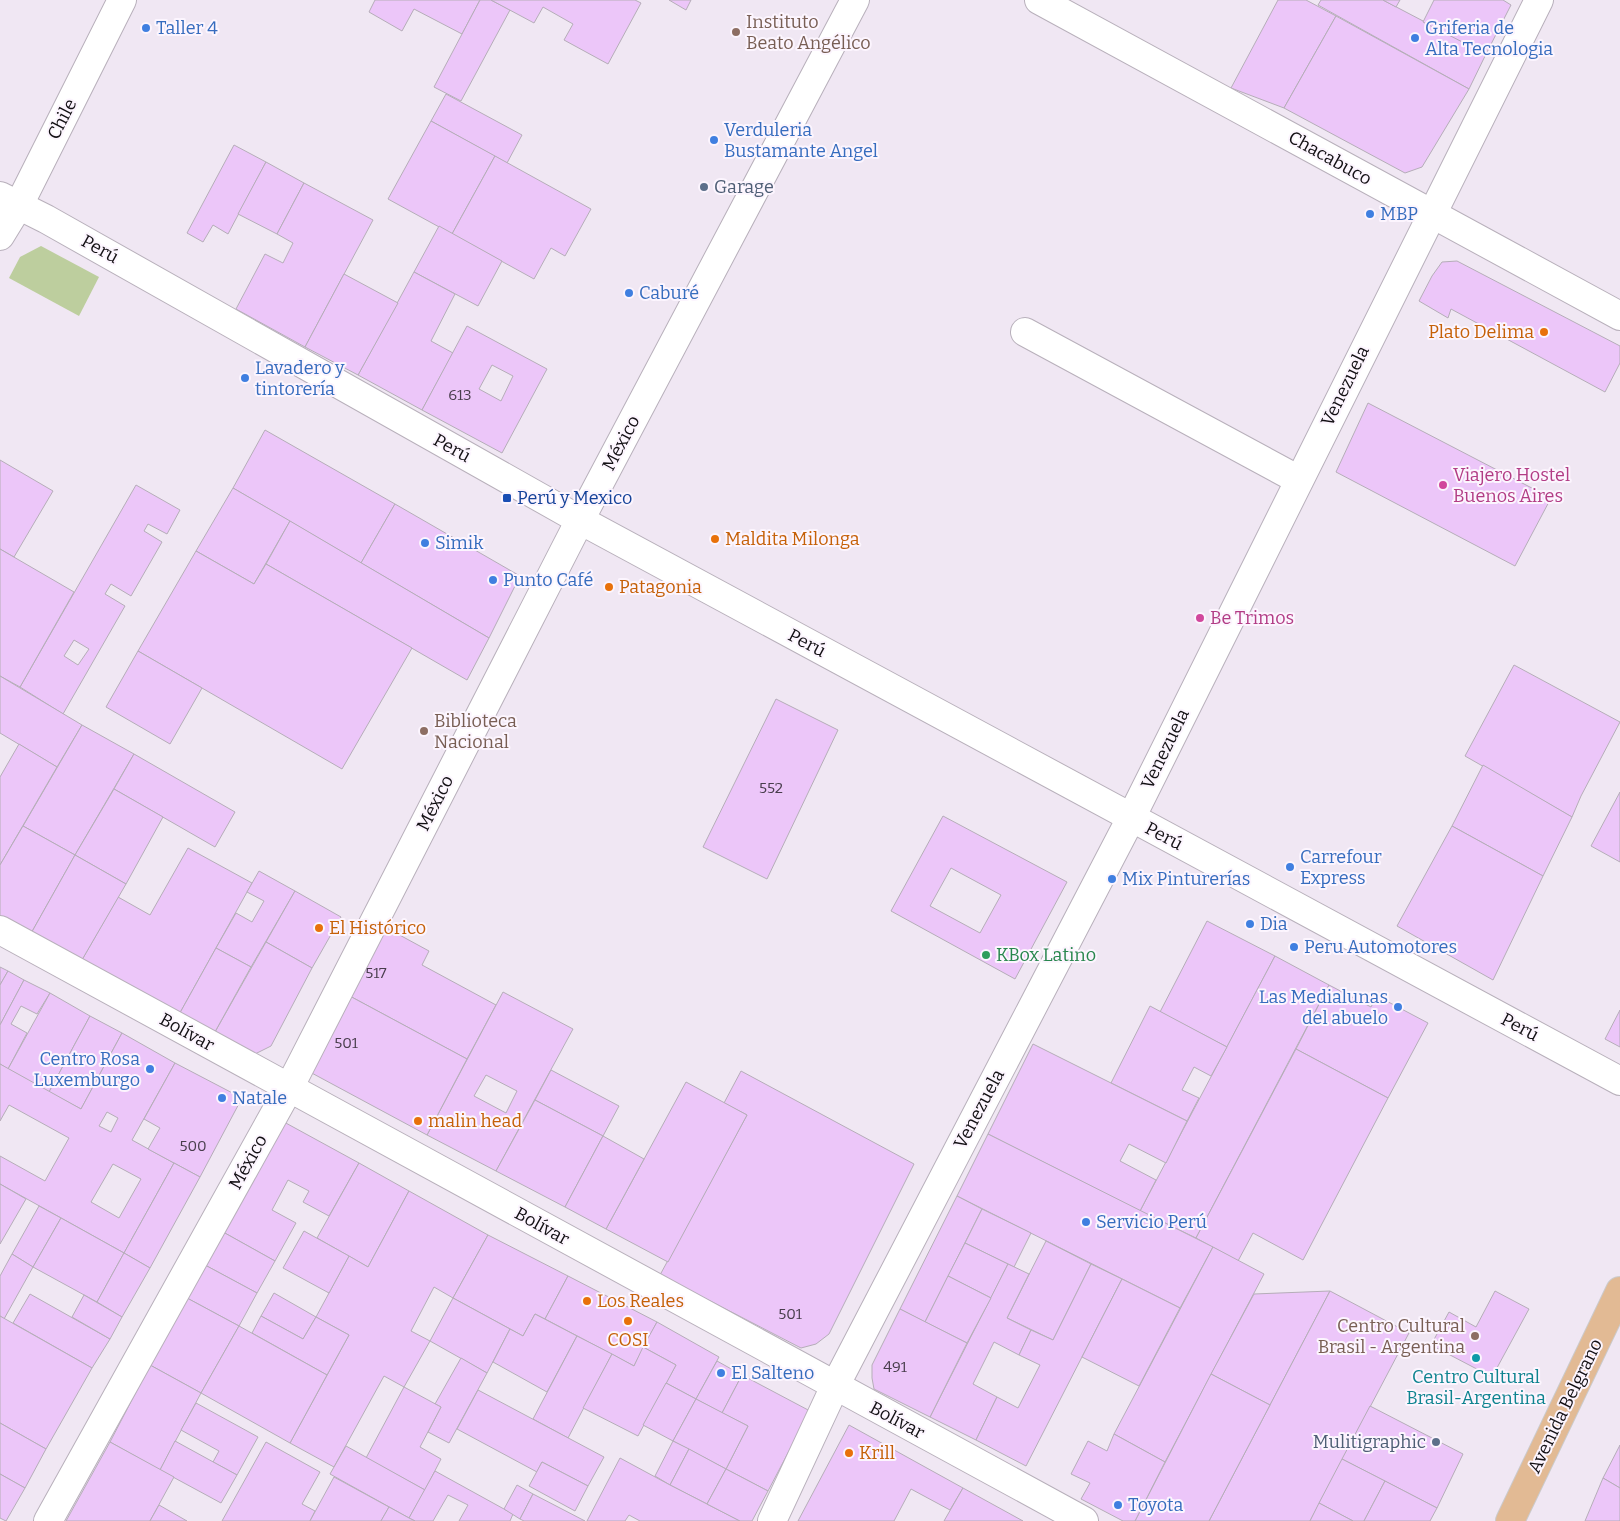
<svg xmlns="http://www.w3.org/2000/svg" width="1620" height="1521" viewBox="0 0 1620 1521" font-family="Bitter,serif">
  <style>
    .green { fill: #bdce9e }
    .building { fill: #ecc6f9; stroke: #b5adb8; fill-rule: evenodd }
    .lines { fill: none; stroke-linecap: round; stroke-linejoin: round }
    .minor-casing { stroke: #b8b0bb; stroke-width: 30 }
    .major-casing { stroke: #cbcacb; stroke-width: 30 }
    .minor { stroke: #fff; stroke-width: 28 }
    .major { stroke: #e2ba94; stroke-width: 28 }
    .shop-dot { fill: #3f7fe0; stroke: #fcf5fe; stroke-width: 2 }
    .education-dot { fill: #8d6e63; stroke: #fcf5fe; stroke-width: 2 }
    .service-dot { fill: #5c6f8a; stroke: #fcf5fe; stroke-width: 2 }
    .food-dot { fill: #e8710a; stroke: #fcf5fe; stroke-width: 2 }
    .hotel-dot { fill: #d1479c; stroke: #fcf5fe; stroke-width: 2 }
    .transit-dot { fill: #1a4fb4; stroke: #fcf5fe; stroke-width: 2 }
    .leisure-dot { fill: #2e9e5b; stroke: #fcf5fe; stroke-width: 2 }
    .culture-dot { fill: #0f9aa8; stroke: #fcf5fe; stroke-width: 2 }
    .labels { text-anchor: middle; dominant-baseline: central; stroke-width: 4; stroke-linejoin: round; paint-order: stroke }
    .number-label { font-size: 15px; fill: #483d4c }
    .education-label { font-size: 18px; fill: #785e54; stroke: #fcf5fe; text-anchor: start }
    .shop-label { font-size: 18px; fill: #366cbe; stroke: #fcf5fe; text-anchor: start }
    .street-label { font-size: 18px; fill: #120f13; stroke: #fcf5fe }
    .service-label { font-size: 18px; fill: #4e5e75; stroke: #fcf5fe; text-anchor: start }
    .food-label { font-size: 18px; fill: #c56008; stroke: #fcf5fe; text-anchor: start }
    .hotel-label { font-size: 18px; fill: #b23c85; stroke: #fcf5fe; text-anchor: start }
    .transit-label { font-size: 18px; fill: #164399; stroke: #fcf5fe; text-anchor: start }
    .leisure-label { font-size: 18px; fill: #27864d; stroke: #fcf5fe; text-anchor: start }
    .culture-label { font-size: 18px; fill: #0d838f; stroke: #fcf5fe }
  </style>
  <rect width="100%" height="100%" fill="#f0e7f3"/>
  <path class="green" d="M41,246L99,277L79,316L9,278L20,257Z"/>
  <g class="building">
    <path d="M375,0H480L462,34L414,9L402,31L369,12Z"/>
    <path d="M480,0H491L510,10L461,101L434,87Z"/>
    <path d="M491,0H635L641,3L608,64L564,40L573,24L543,7L534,23Z"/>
    <path d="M669,0H691L686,10Z"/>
    <path d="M1278,0H1306L1336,16L1284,108L1231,88Z"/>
    <path d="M1321,0H1383L1486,54L1469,89L1318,5Z"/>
    <path d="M1383,0H1400L1396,7Z"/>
    <path d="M1434,0H1503L1511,5L1486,54L1423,22Z"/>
    <path d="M1336,16L1469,89L1422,167L1405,173L1284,108Z"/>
    <path d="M446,94L522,135L507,163L431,121Z"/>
    <path d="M431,121L495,156L452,234L388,199Z"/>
    <path d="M234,145L266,162L228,234L213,225L203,242L187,233Z"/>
    <path d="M495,156L591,209L565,256L551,248L534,279L452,234Z"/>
    <path d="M266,162L304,183L277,234L238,214Z"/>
    <path d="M304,183L373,220L305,347L236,309L265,254L283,263L293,243L277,234Z"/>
    <path d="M439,226L502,261L478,306L414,272Z"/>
    <path d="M1457,261L1620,346V363L1605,392L1451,309L1448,318L1419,301L1432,276L1442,262Z"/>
    <path d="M414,272L455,294L431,341L453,353L422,410L358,375Z"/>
    <path d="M344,274L398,303L358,375L305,347Z"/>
    <path d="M467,326L547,369L502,453L422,410ZM492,365L513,376L501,401L479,389Z"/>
    <path d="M1368,403L1551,498L1515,566L1336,472Z"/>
    <path d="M265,430L395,504L361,563L233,488Z"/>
    <path d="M0,460L53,491L14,557L0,549Z"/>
    <path d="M136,485L180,510L167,534L148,524L144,531L162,542L131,596L111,584L105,594L125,606L63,714L20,687ZM74,640L89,649L78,665L64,656Z"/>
    <path d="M233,488L290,521L254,584L196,551Z"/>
    <path d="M395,504L520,576L489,638L361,563Z"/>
    <path d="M290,521L489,638L467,680L266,564Z"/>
    <path d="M0,549L74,592L20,687L0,676Z"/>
    <path d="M196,551L254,584L266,564L412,648L342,769L138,651Z"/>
    <path d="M138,651L202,688L170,744L106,707Z"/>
    <path d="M1514,665L1620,722L1581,796L1572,817L1465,756Z"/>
    <path d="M0,676L82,725L57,767L0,733Z"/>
    <path d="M776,699L838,730L767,879L703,847Z"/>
    <path d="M82,725L134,754L75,855L23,826Z"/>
    <path d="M19,744L57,767L0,865V777Z"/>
    <path d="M134,754L235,812L215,847L114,789Z"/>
    <path d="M1483,765L1572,817L1543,876L1452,826Z"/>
    <path d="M114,789L163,817L126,884L75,855Z"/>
    <path d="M1620,792V862L1591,846Z"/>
    <path d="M943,816L1067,882L1015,979L891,911ZM951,868L1001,895L980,933L930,906Z"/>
    <path d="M23,826L75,855L29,937L0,921V865Z"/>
    <path d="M1452,826L1543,876L1493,980L1397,926Z"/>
    <path d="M188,848L252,883L176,1020L79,965L118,897L150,915Z"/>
    <path d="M75,855L126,884L79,965L29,937Z"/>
    <path d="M259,871L295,891L251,967L216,948L236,913L252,922L264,901L247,892Z"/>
    <path d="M295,891L341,917L312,968L266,942Z"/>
    <path d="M1207,921L1275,956L1227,1047L1160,1012Z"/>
    <path d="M383,926L429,951L422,965L496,1005L467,1059L346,994Z"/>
    <path d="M266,942L312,968L271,1046L249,1057L211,1039Z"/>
    <path d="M216,948L251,967L211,1039L176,1020Z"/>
    <path d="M1275,956L1329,985L1196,1238L1140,1211Z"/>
    <path d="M0,967L8,971L0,985Z"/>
    <path d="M8,971L24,980L0,1025V985Z"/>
    <path d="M24,980L50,993L37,1014L21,1006L11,1024L27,1033L8,1069L0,1064V1025Z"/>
    <path d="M1329,985L1371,1007L1377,996L1428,1023L1388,1098L1296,1049Z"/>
    <path d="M503,992L573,1029L496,1171L427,1135ZM486,1075L517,1091L506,1113L474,1096Z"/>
    <path d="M50,993L90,1016L49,1092L8,1069Z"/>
    <path d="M346,994L467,1059L427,1135L308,1071Z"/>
    <path d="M1150,1006L1227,1047L1211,1076L1194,1067L1182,1090L1199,1098L1187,1121L1111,1083Z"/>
    <path d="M1620,1010V1047L1605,1039Z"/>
    <path d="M90,1016L122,1033L81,1109L49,1092Z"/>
    <path d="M122,1033L175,1063L132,1140L174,1163L124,1253L0,1184V1156L45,1181L69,1138L9,1105L0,1121V1064L81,1109ZM107,1112L118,1118L111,1132L99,1126ZM113,1164L141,1179L119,1218L91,1202Z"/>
    <path d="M1033,1044L1187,1121L1166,1163L1129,1144L1120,1161L1156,1180L1140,1211L988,1134Z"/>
    <path d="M1296,1049L1388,1098L1303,1260L1253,1233L1238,1261L1196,1238Z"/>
    <path d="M175,1063L242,1098L200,1177L148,1149L160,1128L144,1119Z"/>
    <path d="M551,1070L619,1106L603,1136L535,1100Z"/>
    <path d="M741,1071L914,1164L829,1334L816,1344L801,1348L660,1275L747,1115L724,1103Z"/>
    <path d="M686,1082L747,1115L668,1262L606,1229Z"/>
    <path d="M535,1100L603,1136L565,1207L496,1171Z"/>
    <path d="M284,1122L359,1163L329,1216L303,1202L309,1191L288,1180L272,1210L296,1223L275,1261L223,1232Z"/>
    <path d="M988,1134L1213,1247L1180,1308L957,1196Z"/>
    <path d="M603,1136L644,1159L606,1229L565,1207Z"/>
    <path d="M174,1163L200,1177L150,1268L124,1253Z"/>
    <path d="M359,1163L409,1191L368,1267L317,1238Z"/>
    <path d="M0,1184L26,1199L0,1244Z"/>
    <path d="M409,1191L488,1235L453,1298L434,1287L411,1331L430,1341L404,1387L384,1376L334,1467L290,1443L349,1335L316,1317L349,1256L368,1267Z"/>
    <path d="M957,1196L982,1209L925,1322L900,1309Z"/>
    <path d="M39,1206L61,1218L33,1267L12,1254Z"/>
    <path d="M982,1209L1031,1233L1014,1267L965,1243Z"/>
    <path d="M61,1218L124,1253L97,1302L33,1267Z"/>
    <path d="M304,1231L349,1256L329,1293L283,1268Z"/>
    <path d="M223,1232L275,1261L257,1293L205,1265Z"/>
    <path d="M488,1235L568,1276L545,1319L535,1314L523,1336L453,1298Z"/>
    <path d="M1046,1241L1091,1264L1053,1340L1007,1318Z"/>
    <path d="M965,1243L1008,1264L991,1298L948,1276Z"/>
    <path d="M1213,1247L1264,1274L1165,1462L1114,1434Z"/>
    <path d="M124,1253L150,1268L122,1317L97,1302Z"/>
    <path d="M12,1254L33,1267L4,1319L0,1316V1276Z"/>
    <path d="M1008,1264L1029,1274L1007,1318L1031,1330L1019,1355L994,1342L973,1384L997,1397L976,1440L930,1417Z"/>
    <path d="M1091,1264L1122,1279L1026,1466L976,1440L997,1397L1018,1408L1040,1365L1019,1355L1031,1330L1053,1340Z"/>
    <path d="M205,1265L257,1293L239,1326L187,1298Z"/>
    <path d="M568,1276L657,1322L634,1366L545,1319Z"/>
    <path d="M948,1276L991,1298L967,1343L925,1322Z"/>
    <path d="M1122,1279L1180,1308L1139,1386L1082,1357Z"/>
    <path d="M1330,1291L1270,1405L1211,1374L1254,1294Z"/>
    <path d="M1330,1291L1409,1333L1310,1521H1209Z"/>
    <path d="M1495,1291L1529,1309L1492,1377L1431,1345L1449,1312L1476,1327Z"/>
    <path d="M274,1293L316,1317L303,1339L261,1316Z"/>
    <path d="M30,1294L110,1339L92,1368L13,1323Z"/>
    <path d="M84,1295L122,1317L110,1339L72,1317Z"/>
    <path d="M187,1298L239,1326L201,1393L150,1365Z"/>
    <path d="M453,1298L510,1329L487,1373L430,1341Z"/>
    <path d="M900,1309L967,1343L930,1417L874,1389L872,1378V1365Z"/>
    <path d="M535,1314L577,1336L547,1392L493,1362L510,1329L523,1336Z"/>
    <path d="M0,1316L92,1368L46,1449L0,1423Z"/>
    <path d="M261,1316L303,1339L316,1317L349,1335L327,1375L252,1333Z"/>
    <path d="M657,1322L719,1357L696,1399L666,1383L676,1365L643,1347Z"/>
    <path d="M239,1326L327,1375L290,1443L201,1393Z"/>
    <path d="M577,1336L612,1354L568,1438L533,1419Z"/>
    <path d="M643,1347L676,1365L638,1436L583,1408L612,1354L634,1366Z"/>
    <path d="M461,1358L487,1373L449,1443L428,1432L441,1407L435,1404Z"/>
    <path d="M717,1361L742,1375L722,1413L696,1399Z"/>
    <path d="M150,1365L201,1393L160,1470L110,1442Z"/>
    <path d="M1211,1374L1270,1405L1209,1521H1135Z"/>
    <path d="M742,1375L810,1411L768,1491L726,1469L748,1426L722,1413Z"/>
    <path d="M666,1383L696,1399L673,1441L643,1425Z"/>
    <path d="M404,1387L441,1407L420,1447L441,1459L425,1490L366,1458Z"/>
    <path d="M478,1390L604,1457L588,1486L542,1462L537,1472L457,1429Z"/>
    <path d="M696,1399L748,1426L726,1469L673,1441Z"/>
    <path d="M196,1403L258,1437L237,1475L213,1462L219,1451L181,1430Z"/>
    <path d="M1370,1406L1463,1454L1437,1508L1342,1459Z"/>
    <path d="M0,1423L46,1449L25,1488L0,1474Z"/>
    <path d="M849,1425L963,1488L950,1510L911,1489L894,1521H798Z"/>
    <path d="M1114,1434L1165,1462L1135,1521H1123L1081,1499L1090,1483L1071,1474L1088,1441L1107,1451Z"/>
    <path d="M175,1441L237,1475L221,1503L160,1470Z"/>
    <path d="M673,1441L689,1449L670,1485L655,1476Z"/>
    <path d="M110,1442L174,1477L150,1521H66Z"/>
    <path d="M266,1442L320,1472L302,1504L315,1511L310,1521H222Z"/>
    <path d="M1620,1445V1488L1603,1478Z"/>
    <path d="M346,1446L425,1490L409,1518L330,1474Z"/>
    <path d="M689,1449L726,1469L707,1504L670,1485Z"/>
    <path d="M620,1458L670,1485L740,1521H640L629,1515L625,1521H587Z"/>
    <path d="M1342,1459L1385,1481L1364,1521H1353L1319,1503Z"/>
    <path d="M542,1462L588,1486L575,1511L529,1486Z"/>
    <path d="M726,1469L768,1491L752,1521H740L707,1504Z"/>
    <path d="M435,1471L513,1514L510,1521H459L468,1505L448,1495L433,1521H415L409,1518Z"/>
    <path d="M0,1474L25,1488L6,1521L0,1518Z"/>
    <path d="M334,1477L389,1507L381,1521H310Z"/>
    <path d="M1603,1478L1620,1488V1521H1585Z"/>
    <path d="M1385,1481L1437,1508L1430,1521H1364Z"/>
    <path d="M517,1485L533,1494L520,1519L504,1509Z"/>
    <path d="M963,1488L1023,1521H944Z"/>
    <path d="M533,1494L585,1521H524L520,1519Z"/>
    <path d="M1319,1503L1353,1521H1310Z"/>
    <path d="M159,1505L187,1521H150Z"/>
    <path d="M389,1507L409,1518L415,1521H381Z"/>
  </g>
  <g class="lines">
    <defs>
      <g id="minor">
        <path d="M1039,0L1620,316"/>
        <path d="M0,196L46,219L580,520L1620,1081"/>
        <path d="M0,236L19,205L122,0"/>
        <path d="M1025,332L1299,480"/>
        <path d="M0,930L1084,1521"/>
        <path d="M48,1521L289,1088L580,520L855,0"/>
        <path d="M772,1521L835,1386L1131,818L1539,0"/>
      </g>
      <path id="major" d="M1510,1521L1620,1291"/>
    </defs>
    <use href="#minor" class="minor-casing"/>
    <use href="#major" class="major-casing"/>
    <use href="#minor" class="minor"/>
    <use href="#major" class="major"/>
  </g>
  <g class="shop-dot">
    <circle cx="146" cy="28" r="5"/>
    <circle cx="1415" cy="38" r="5"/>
    <circle cx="714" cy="140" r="5"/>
    <circle cx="1370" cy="214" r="5"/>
    <circle cx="629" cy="293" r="5"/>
    <circle cx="245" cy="378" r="5"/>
    <circle cx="425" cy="543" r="5"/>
    <circle cx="493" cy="580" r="5"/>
    <circle cx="1290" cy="867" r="5"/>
    <circle cx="1112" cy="879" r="5"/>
    <circle cx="1250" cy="924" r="5"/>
    <circle cx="1294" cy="947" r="5"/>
    <circle cx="1398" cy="1007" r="5"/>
    <circle cx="150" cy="1069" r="5"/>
    <circle cx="222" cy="1098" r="5"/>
    <circle cx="1086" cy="1222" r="5"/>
    <circle cx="721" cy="1373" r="5"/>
    <circle cx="1118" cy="1505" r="5"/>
  </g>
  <g class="education-dot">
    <circle cx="736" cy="32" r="5"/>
    <circle cx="424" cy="731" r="5"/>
    <circle cx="1475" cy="1336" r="5"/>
  </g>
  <g class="service-dot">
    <circle cx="704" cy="187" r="5"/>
    <circle cx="1436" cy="1442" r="5"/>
  </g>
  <g class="food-dot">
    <circle cx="1544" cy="332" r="5"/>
    <circle cx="715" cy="539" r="5"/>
    <circle cx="609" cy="587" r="5"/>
    <circle cx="319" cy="928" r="5"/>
    <circle cx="418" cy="1121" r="5"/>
    <circle cx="587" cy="1301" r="5"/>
    <circle cx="628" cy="1321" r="5"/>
    <circle cx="849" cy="1453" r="5"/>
  </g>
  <g class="hotel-dot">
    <circle cx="1443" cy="485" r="5"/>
    <circle cx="1200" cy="618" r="5"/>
  </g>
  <rect class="transit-dot" x="502" y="493" width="10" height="10" rx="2.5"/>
  <circle class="leisure-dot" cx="986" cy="955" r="5"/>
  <circle class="culture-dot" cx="1476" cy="1358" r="5"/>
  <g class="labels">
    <g class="number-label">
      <text x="460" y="395">613</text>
      <text x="771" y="788">552</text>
      <text x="376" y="973">517</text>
      <text x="346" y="1043">501</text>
      <text x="193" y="1146">500</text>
      <text x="790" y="1314">501</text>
      <text x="895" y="1367">491</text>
    </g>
    <g class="education-label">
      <text x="746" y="22">Instituto<tspan x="746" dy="21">Beato Angélico</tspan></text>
      <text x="434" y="721">Biblioteca<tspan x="434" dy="21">Nacional</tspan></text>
      <text x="1465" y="1326" text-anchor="end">Centro Cultural<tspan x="1465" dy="21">Brasil - Argentina</tspan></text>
    </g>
    <g class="shop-label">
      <text x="156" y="28">Taller 4</text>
      <text x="1425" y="28">Griferia de<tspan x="1425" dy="21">Alta Tecnologia</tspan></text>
      <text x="724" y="130">Verduleria<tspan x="724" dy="21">Bustamante Angel</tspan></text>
      <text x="1380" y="214">MBP</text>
      <text x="639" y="293">Caburé</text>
      <text x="255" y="368">Lavadero y<tspan x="255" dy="21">tintorería</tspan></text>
      <text x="435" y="543">Simik</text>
      <text x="503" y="580">Punto Café</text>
      <text x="1300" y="857">Carrefour<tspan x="1300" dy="21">Express</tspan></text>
      <text x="1122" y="879">Mix Pinturerías</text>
      <text x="1260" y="924">Dia</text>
      <text x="1304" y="947">Peru Automotores</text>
      <text x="1388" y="997" text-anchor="end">Las Medialunas<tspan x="1388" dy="21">del abuelo</tspan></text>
      <text x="140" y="1059" text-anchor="end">Centro Rosa<tspan x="140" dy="21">Luxemburgo</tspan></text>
      <text x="232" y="1098">Natale</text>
      <text x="1096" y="1222">Servicio Perú</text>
      <text x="731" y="1373">El Salteno</text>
      <text x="1128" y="1505">Toyota</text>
    </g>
    <g class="street-label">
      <text transform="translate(62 119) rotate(-63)">Chile</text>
      <text transform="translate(1330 158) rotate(29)">Chacabuco</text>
      <text transform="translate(100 249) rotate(29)">Perú</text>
      <text transform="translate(1345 386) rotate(-64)">Venezuela</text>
      <text transform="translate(621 443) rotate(-62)">México</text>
      <text transform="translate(452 448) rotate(29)">Perú</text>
      <text transform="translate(807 643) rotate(28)">Perú</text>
      <text transform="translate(1165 749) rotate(-64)">Venezuela</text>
      <text transform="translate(435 803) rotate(-63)">México</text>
      <text transform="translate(1164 836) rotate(28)">Perú</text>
      <text transform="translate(1520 1027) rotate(28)">Perú</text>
      <text transform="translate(187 1032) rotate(29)">Bolívar</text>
      <text transform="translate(979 1109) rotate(-62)">Venezuela</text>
      <text transform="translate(248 1162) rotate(-61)">México</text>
      <text transform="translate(542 1226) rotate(29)">Bolívar</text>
      <text transform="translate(1565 1406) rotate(-64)">Avenida Belgrano</text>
      <text transform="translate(897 1420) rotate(28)">Bolívar</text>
    </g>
    <g class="service-label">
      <text x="714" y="187">Garage</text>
      <text x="1426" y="1442" text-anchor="end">Mulitigraphic</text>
    </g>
    <g class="food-label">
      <text x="1534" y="332" text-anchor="end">Plato Delima</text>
      <text x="725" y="539">Maldita Milonga</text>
      <text x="619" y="587">Patagonia</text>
      <text x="329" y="928">El Histórico</text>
      <text x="428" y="1121">malin head</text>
      <text x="597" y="1301">Los Reales</text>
      <text x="628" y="1340" text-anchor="middle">COSI</text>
      <text x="859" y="1453">Krill</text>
    </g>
    <g class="hotel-label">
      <text x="1453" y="475">Viajero Hostel<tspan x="1453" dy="21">Buenos Aires</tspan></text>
      <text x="1210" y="618">Be Trimos</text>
    </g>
    <g class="transit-label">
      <text x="517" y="498">Perú y Mexico</text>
    </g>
    <g class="leisure-label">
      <text x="996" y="955">KBox Latino</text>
    </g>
    <g class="culture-label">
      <text x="1476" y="1377">Centro Cultural<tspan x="1476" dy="21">Brasil-Argentina</tspan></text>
    </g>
  </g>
</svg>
